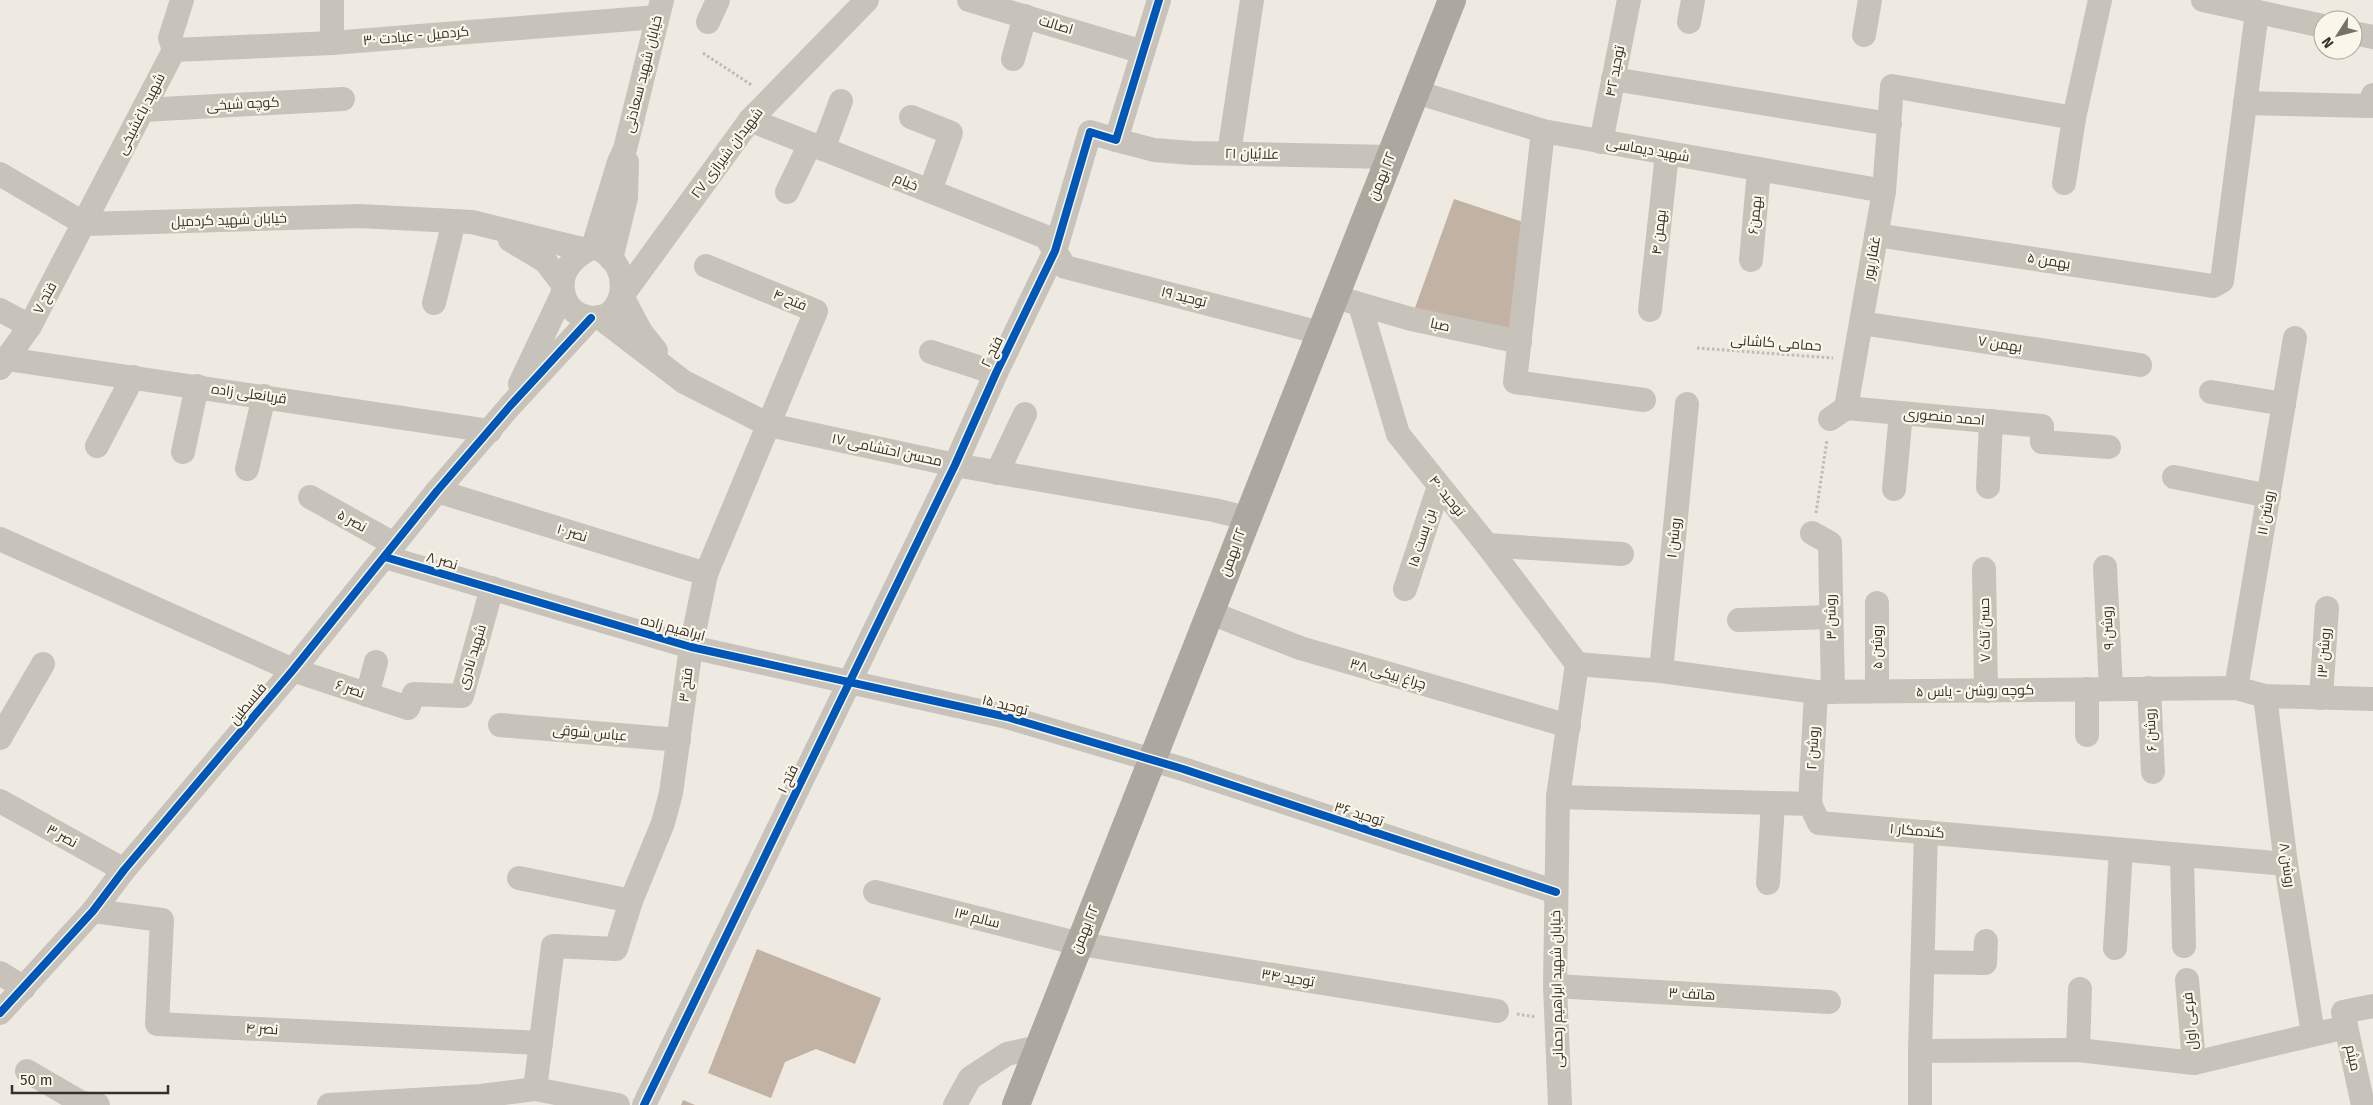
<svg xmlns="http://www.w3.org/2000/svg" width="2373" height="1105" viewBox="0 0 2373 1105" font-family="'Fira Sans',Cairo,sans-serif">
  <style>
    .building { fill: #c2b2a3 }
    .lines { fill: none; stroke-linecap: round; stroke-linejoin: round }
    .path { stroke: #c0bbb3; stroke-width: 3; stroke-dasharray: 2.5 2.5; stroke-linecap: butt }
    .minor { stroke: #c7c3bb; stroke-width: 24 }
    .major { stroke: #aca79f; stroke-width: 28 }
    .cycleway-casing { stroke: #faf6e9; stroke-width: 11 }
    .cycleway { stroke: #0057b8; stroke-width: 8 }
    .labels { text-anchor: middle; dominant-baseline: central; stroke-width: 4.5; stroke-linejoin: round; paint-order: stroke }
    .street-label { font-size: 14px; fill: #383028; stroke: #faf6e9 }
  </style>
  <rect width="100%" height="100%" fill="#eeeae1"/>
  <g class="building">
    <path d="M1454,199L1532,225L1520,342L1411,319Z"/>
    <path d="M757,949L881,998L855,1064L816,1049L785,1062L771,1098L708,1073Z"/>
    <path d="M683,1100L695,1105H681Z"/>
  </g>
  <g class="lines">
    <g class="path">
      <path d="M703,53L753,86"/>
      <path d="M1697,348L1833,358"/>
      <path d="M1816,513L1827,440"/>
      <path d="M1517,1014L1536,1017"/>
    </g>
    <g class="minor">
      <path d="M969,0L1143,52"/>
      <path d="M2203,0L2323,26"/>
      <path d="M708,22L718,0"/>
      <path d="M1689,22L1693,0"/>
      <path d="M2353,33L2373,37"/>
      <path d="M1864,35L1870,0"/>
      <path d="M332,43V0"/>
      <path d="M174,50L332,43L657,17"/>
      <path d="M1013,59L1025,16"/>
      <path d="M1613,79L1890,124"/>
      <path d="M1416,92L1543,131L1884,191"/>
      <path d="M2245,103L2370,106L2373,95"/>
      <path d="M143,110L343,99"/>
      <path d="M911,117L951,133L930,191"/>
      <path d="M750,120L1046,237L1065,267L1321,333"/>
      <path d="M1543,131L1515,382L1644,400"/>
      <path d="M1116,140L1154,150L1192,153L1390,157"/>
      <path d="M1601,142L1629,0"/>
      <path d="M823,149L841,101"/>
      <path d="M1229,153L1252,0"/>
      <path d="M0,174L85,224L360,216L472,222L586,250"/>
      <path d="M2064,183L2074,118L2100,0"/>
      <path d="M787,192L810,144"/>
      <path d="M1876,235L2213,286L2222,281L2257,12"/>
      <path d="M510,240L545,261L562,283"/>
      <path d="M593,247L619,162L625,149L662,0"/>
      <path d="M593,247C640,262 625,333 581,315C561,307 557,279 571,263C577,256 585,251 593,247Z"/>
      <path d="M611,259L626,198L627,162"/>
      <path d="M1751,260L1759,170"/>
      <path d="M1349,301L1411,319L1520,342"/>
      <path d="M434,303L454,221"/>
      <path d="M1360,305L1398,434L1487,545L1577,664"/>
      <path d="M0,310L30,326"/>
      <path d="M1650,310L1667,154"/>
      <path d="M599,317L684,382L769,425L955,465L1214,510L1246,518"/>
      <path d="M1861,323L2140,365"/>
      <path d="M656,351L641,332L622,296L750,120L867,0"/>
      <path d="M931,352L996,373"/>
      <path d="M7,359L490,431"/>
      <path d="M0,368L30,326L174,50L170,38L182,0"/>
      <path d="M520,384L563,293"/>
      <path d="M2211,392L2284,404"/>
      <path d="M1846,408L2042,426V442L2109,447"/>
      <path d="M1830,419L1846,408L1884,191L1892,86L2074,118"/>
      <path d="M97,446L133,377"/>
      <path d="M183,452L197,386"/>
      <path d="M247,469L264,396"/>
      <path d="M997,473L1025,414"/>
      <path d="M2174,477L2269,496"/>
      <path d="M1988,487L1991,421"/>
      <path d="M1894,489L1901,413"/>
      <path d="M437,491L706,574"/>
      <path d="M310,497L394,544"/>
      <path d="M1812,533L1830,543L1833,692"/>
      <path d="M0,539L293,670L408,708L414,694L462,696L492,588"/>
      <path d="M1487,545L1622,554"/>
      <path d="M385,557L691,647L1007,717L1183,769L1556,892"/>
      <path d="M2105,567L2111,688"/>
      <path d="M1984,569L1986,691"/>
      <path d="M1405,589L1439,486"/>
      <path d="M1211,613L1300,648L1569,726"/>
      <path d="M1739,620L1831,617"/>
      <path d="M1577,664L1661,671L1816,692L2236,688L2265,696L2373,699"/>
      <path d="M1661,671L1687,404"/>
      <path d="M2149,688L2153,772"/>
      <path d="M2236,688L2295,338"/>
      <path d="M2087,689V735"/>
      <path d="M1877,691V603"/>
      <path d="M367,695L376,662"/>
      <path d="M2265,696L2286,864L2313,1034"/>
      <path d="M2321,698L2327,608"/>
      <path d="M500,725L679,740"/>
      <path d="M0,738L43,664"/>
      <path d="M1558,797L1810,804L1819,823L2286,864"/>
      <path d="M0,801L124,870"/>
      <path d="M1810,804L1816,692"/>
      <path d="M1926,832L1920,1051L2078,1050L2194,1063L2346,1027"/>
      <path d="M2182,856L2184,946"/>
      <path d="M519,878L631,901"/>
      <path d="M1768,883L1773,804"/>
      <path d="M875,892L1080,944L1497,1011"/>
      <path d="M93,911L162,920L157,1024L541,1043"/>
      <path d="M2115,948L2121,850"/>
      <path d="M1923,962L1985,963L1986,941"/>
      <path d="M0,973L24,988"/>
      <path d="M2187,980L2194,1063"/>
      <path d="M1555,986L1829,1002"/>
      <path d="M0,1013L93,911L124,870L293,670L437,491L510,406L591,318"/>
      <path d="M2078,1050L2080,989"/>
      <path d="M27,1071L82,1103L98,1105"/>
      <path d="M535,1089L553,946L616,949L631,901L663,823L671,793L691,647L706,574L816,311L706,266"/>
      <path d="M1920,1103V1051"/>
      <path d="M329,1105L481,1096L535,1089L618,1105"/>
      <path d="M644,1105L955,465L996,373L1055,251L1090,132L1116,140L1159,0"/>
      <path d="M955,1105L970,1078L1007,1054L1038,1047"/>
      <path d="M1560,1105L1555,986L1558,797L1577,664"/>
      <path d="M2363,1105L2343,1012L2373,1006"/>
    </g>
    <path class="major" d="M1016,1105L1452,0"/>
    <defs>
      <g id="cycleway">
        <path d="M385,557L691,647L1007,717L1183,769L1556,892"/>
        <path d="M0,1013L93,911L124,870L293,670L437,491L510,406L591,318"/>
        <path d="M644,1105L955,465L996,373L1055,251L1090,132L1116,140L1159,0"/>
      </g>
    </defs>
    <use href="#cycleway" class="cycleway-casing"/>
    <use href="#cycleway" class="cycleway"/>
  </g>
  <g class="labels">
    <g class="street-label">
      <text transform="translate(1056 25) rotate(17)">اصالت</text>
      <text transform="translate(416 36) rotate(-5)">کردمیل - عبادت ۳۰</text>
      <text transform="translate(1615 71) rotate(-79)">توحید ۴۲</text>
      <text transform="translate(643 74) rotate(-76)">خیابان شهید سعادتی</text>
      <text transform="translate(243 104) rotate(-3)">کوچه شیخی</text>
      <text transform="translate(141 114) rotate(-63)">شهید باغشیخی</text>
      <text transform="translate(1648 150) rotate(10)">شهید دیماسی</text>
      <text transform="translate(727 153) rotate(-53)">شهیدان شیرازی ۲۷</text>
      <text transform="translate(1252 154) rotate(1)">علائیان ۲۱</text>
      <text transform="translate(1382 176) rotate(-68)">٢٢ بهمن</text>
      <text transform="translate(906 182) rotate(22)">خیام</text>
      <text transform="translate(1755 215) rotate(-84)">بهمن۶</text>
      <text transform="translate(229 220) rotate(-2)">خیابان شهید کردمیل</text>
      <text transform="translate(1659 232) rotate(-84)">بهمن ۴</text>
      <text transform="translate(1872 258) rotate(-80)">غفار پور</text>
      <text transform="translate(2049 261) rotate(9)">بهمن ۵</text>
      <text transform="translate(1184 297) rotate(14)">توحید ۱۹</text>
      <text transform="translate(45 298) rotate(-62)">فتح ۷</text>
      <text transform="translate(790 300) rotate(22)">فتح ۴</text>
      <text transform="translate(1440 325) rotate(12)">صبا</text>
      <text transform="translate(1776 343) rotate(4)">حمامی کاشانی</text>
      <text transform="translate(2000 344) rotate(9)">بهمن ۷</text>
      <text transform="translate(992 352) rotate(-64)">فتح ۲</text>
      <text transform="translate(249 394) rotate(8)">قربانعلی زاده</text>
      <text transform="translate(1944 417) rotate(5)">احمد منصوری</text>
      <text transform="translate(887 450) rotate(12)">محسن احتشامی ۱۷</text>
      <text transform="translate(1447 496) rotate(51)">توحید ۴۰</text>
      <text transform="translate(2266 513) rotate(-80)">روشن ۱۱</text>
      <text transform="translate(352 521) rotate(29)">نصر ۵</text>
      <text transform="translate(572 533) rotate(17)">نصر ۱۰</text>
      <text transform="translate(1422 538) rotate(-72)">بن بست ۱۵</text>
      <text transform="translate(1674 538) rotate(-84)">روشن ۱</text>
      <text transform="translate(1233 552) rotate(-70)">٢٢ بهمن</text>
      <text transform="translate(442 561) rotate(16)">نصر ۸</text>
      <text transform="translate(1831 617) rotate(-91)">روشن ۳</text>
      <text transform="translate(673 628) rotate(15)">ابراهیم زاده</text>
      <text transform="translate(2108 628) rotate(-93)">روشن ۹</text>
      <text transform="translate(1985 630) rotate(-91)">حسن تاک ۷</text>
      <text transform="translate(1877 647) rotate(-90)">روشن ۵</text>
      <text transform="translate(2324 653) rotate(-86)">روشن ۱۳</text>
      <text transform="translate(472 657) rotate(-73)">شهید نادری</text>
      <text transform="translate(1388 674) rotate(16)">چراغ بیکی ۳۸</text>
      <text transform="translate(686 685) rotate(-83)">فتح ۳</text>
      <text transform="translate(350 689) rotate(19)">نصر ۶</text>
      <text transform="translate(1975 691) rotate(-1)">کوچه روشن - یاس ۵</text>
      <text transform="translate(248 704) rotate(-50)">فلسطین</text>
      <text transform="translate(1005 705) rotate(14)">توحید ۱۵</text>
      <text transform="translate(2151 730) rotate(-93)">روشن ۶</text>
      <text transform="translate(590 733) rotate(5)">عباس شوقی</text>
      <text transform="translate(1813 748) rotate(-87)">روشن ۲</text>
      <text transform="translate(788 779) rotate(-64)">فتح ۱</text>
      <text transform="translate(1359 814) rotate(18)">توحید ۳۶</text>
      <text transform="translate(1917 831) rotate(5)">گندمکار ۱</text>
      <text transform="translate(62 836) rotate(29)">نصر ۳</text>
      <text transform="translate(2287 865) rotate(82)">روشن ۸</text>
      <text transform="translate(977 918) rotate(14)">سالم ۱۳</text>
      <text transform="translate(1085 929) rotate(-68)">٢٢ بهمن</text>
      <text transform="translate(1288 978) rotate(9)">توحید ۳۴</text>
      <text transform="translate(1557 989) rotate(-91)">خیابان شهید ابراهیم رحمانی</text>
      <text transform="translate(1692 994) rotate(3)">هاتف ۳</text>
      <text transform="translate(2190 1021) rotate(-95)">فرعی اول</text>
      <text transform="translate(262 1029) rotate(3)">نصر ۴</text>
      <text transform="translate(2353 1058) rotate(78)">میثم</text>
    </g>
  </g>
  <g transform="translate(2338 35) rotate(234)"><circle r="24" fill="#faf6e9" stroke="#aca79c"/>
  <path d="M0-4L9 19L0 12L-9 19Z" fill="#787169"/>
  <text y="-8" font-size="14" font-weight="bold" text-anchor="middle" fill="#383028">N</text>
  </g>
  <path d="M12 1085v8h156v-8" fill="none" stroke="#383028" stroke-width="2.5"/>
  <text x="20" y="1085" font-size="15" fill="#383028" stroke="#faf6e9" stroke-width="4" paint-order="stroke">50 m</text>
</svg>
